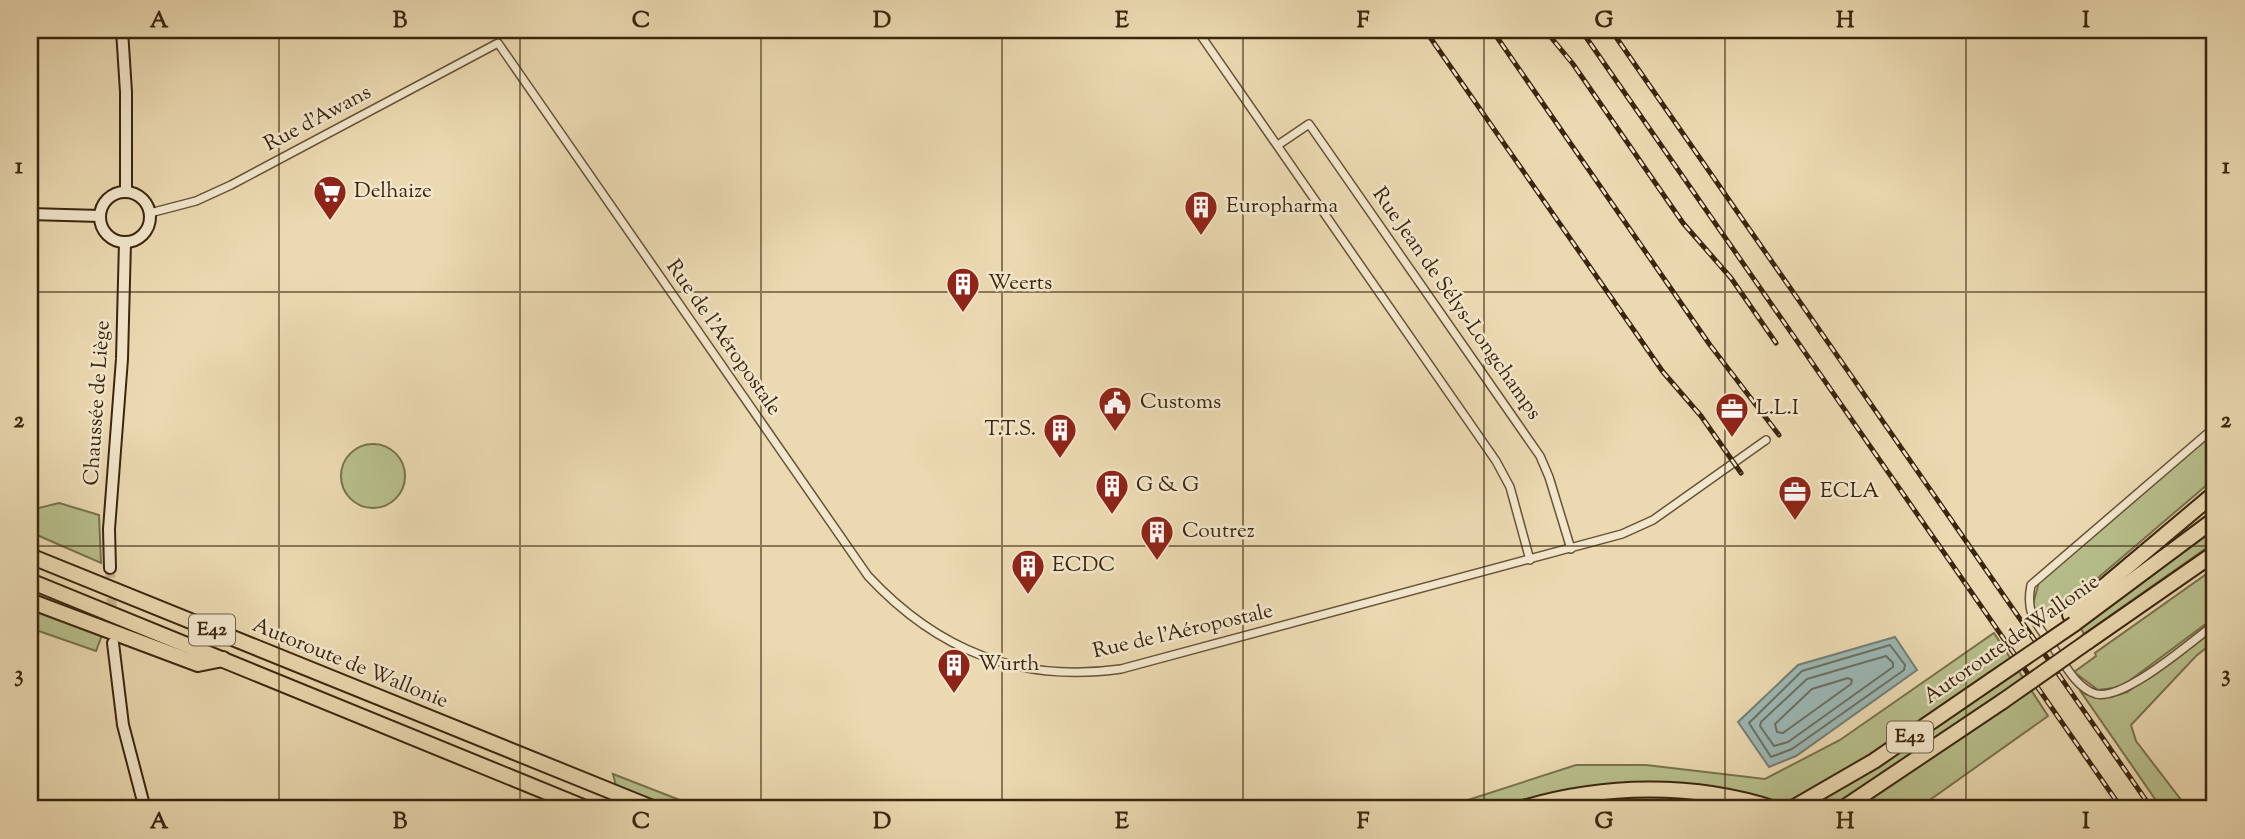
<svg xmlns="http://www.w3.org/2000/svg" width="2245" height="839" viewBox="0 0 2245 839" font-family="'Sorts Mill Goudy',serif">
  <style>
    .green { fill: #b7bf8c; stroke: #79724c; stroke-width: 2 }
    .water { fill: #9bb8b5; stroke: #757e72; stroke-width: 2 }
    .lines { fill: none; stroke-linecap: round; stroke-linejoin: round }
    .shore { stroke: #6b6f61; stroke-width: 2 }
    .secondary-tunnel { stroke: #c8b590; stroke-width: 10; stroke-dasharray: 10 5; stroke-linecap: butt }
    .street-casing { stroke: #675336; stroke-width: 10 }
    .secondary-casing { stroke: #3b260d; stroke-width: 14 }
    .highway-casing { stroke: #3b260d; stroke-width: 18 }
    .street { stroke: #f2e6cc; stroke-width: 7 }
    .secondary { stroke: #f2e6cc; stroke-width: 10 }
    .highway { stroke: #ebd9b1; stroke-width: 14 }
    .rail-casing { stroke: #3b260d; stroke-width: 5 }
    .rail { stroke: #f2e6cc; stroke-width: 2.5; stroke-dasharray: 8; stroke-linecap: butt }
    .highway-bridge-casing { stroke: #3b260d; stroke-width: 18; stroke-linecap: butt }
    .highway-bridge { stroke: #ebd9b1; stroke-width: 14 }
    .grid { fill: none; stroke: #3b260d; stroke-width: 2; stroke-opacity: 0.55 }
    .labels { text-anchor: middle; dominant-baseline: central; stroke-width: 5; stroke-linejoin: round; paint-order: stroke }
    .shield { fill: #f2e6cc; stroke: #726046; stroke-width: 2 }
    .shield-label { font-size: 19px; font-weight: bold; fill: #3b260d }
    .street-label { font-size: 21px; fill: #3b260d; stroke: #f2e6cc }
    .poi-label { font-size: 21px; fill: #3b260d; stroke: #f2e6cc; text-anchor: start }
    .neatline { fill: none; stroke: #3b260d; stroke-width: 2.5 }
    .grid-label { font-size: 23px; text-anchor: middle; font-weight: bold; fill: #3b260d }
  </style>
  <rect width="100%" height="100%" fill="#ebd9b1"/>
  <filter id="stains"><feTurbulence type="fractalNoise" baseFrequency=".00286" numOctaves="4"/><feColorMatrix values="0 0 0 0 .2 0 0 0 0 .09 0 0 0 0 .02 0 0 0 .5 -.17"/></filter>
  <radialGradient id="worn" r=".72"><stop offset=".6" stop-color="#630" stop-opacity="0"/><stop offset="1" stop-color="#630" stop-opacity=".3"/></radialGradient>
  <g class="green">
    <path d="M2215,429V478L2065,606L2062,604L2037,622L2032,608L2039,582Z"/>
    <circle cx="373" cy="476" r="32"/>
    <path d="M59,503L99,515L101,563L30,532V510Z"/>
    <path d="M2215,527V542L2084,634L2080,627Z"/>
    <path d="M2215,568V617L2121,687L2098,690L2074,672L2096,656L2095,653Z"/>
    <path d="M30,609L102,635L96,651L30,628Z"/>
    <path d="M2215,628V641L2196,656L2131,725L2136,741L2188,809H2162L2081,692C2098,700 2110,698 2127,692Z"/>
    <path d="M1994,633L2048,716L1917,809H1440L1576,765H1646L1765,779L1840,740Z"/>
    <path d="M613,774L703,809H622Z"/>
  </g>
  <path class="water" d="M1895,637L1917,670L1796,756L1769,767L1738,722L1798,665Z"/>
  <g class="lines">
    <g class="shore">
      <path d="M1890,645L1905,665L1904,670L1792,749L1771,757L1749,723L1802,671Z"/>
      <path d="M1886,656L1893,663V667L1788,742L1774,746L1760,726L1761,722L1807,679Z"/>
      <path d="M1848,678L1852,680L1851,684L1783,733L1777,732L1775,724L1812,689Z"/>
    </g>
    <path class="secondary-tunnel" d="M110,568L113,638"/>
    <defs>
      <g id="street">
        <path d="M1197,30L1496,461L1510,487L1530,560"/>
        <path d="M1278,145L1309,124L1540,456L1549,477L1571,549"/>
        <path d="M150,213L196,201L231,185L498,43L868,576C938,651 1019,683 1121,669L1622,534L1653,520L1766,440"/>
        <path d="M2215,427L2031,585C2025,615 2037,624 2053,647C2064,663 2076,688 2096,694C2124,701 2192,641 2215,624"/>
      </g>
      <g id="secondary">
        <path d="M122,30L126,92V192"/>
        <circle cx="125" cy="217" r="25"/>
        <path d="M30,214L100,216"/>
        <path d="M110,568L109,529L122,359L125,242"/>
        <path d="M113,643L123,725L145,809"/>
      </g>
      <g id="highway">
        <path d="M30,556L655,809"/>
        <path d="M30,581L588,809"/>
        <path d="M30,601L198,664L223,659"/>
        <path d="M2070,615L2215,493"/>
        <path d="M2074,624L2215,519"/>
        <path d="M2087,642L2215,553"/>
        <path d="M1520,809C1602,784 1694,782 1775,809"/>
        <path d="M1791,809L1874,761L1992,680"/>
        <path d="M1842,809L2003,701"/>
      </g>
    </defs>
    <use href="#street" class="street-casing"/>
    <use href="#secondary" class="secondary-casing"/>
    <use href="#highway" class="highway-casing"/>
    <use href="#street" class="street"/>
    <use href="#secondary" class="secondary"/>
    <use href="#highway" class="highway"/>
    <defs>
      <g id="rail">
        <path d="M1425,30L1663,372L1701,416L1741,473"/>
        <path d="M1492,30L1710,345L1779,435"/>
        <path d="M1545,30L1573,64L1683,223L1731,278L1776,343"/>
        <path d="M1581,30L2122,809"/>
        <path d="M1611,30L2152,809"/>
      </g>
    </defs>
    <use href="#rail" class="rail-casing"/>
    <use href="#rail" class="rail"/>
    <defs>
      <g id="highway-bridge">
        <path d="M1992,680L2074,624"/>
        <path d="M2003,701L2087,642"/>
      </g>
    </defs>
    <use href="#highway-bridge" class="highway-bridge-casing"/>
    <use href="#highway-bridge" class="highway-bridge"/>
  </g>
  <path class="grid" d="M279,30V809M520,30V809M761,30V809M1002,30V809M1243,30V809M1484,30V809M1725,30V809M1966,30V809M30,292H2215M30,546H2215"/>
  <defs>
    <symbol id="supermarket-pin" viewBox="-11 -11 22 30"><path d="M0 17L-7.5 6A9.5 9.5 0 1 1 7.5 6Z" fill="#8f2418" stroke="#f2e6cc"/><path d="M-6-5.5h2.5l.6 2H6L4.5 2H-2.5L-4.4-4H-6ZM-1.5 3.2a1.3 1.3 0 1 0 .1 0ZM3 3.2a1.3 1.3 0 1 0 .1 0Z" fill="#fff"/></symbol>
    <symbol id="building-pin" viewBox="-11 -11 22 30"><path d="M0 17L-7.5 6A9.5 9.5 0 1 1 7.5 6Z" fill="#8f2418" stroke="#f2e6cc"/><path d="M-4-6H4V6H1V3H-1V6H-4ZM-2.5-4.3h1.7v1.8h-1.7ZM.8-4.3h1.7v1.8H.8ZM-2.5-1h1.7V.8h-1.7ZM.8-1h1.7V.8H.8Z" fill="#fff"/></symbol>
    <symbol id="civic-pin" viewBox="-11 -11 22 30"><path d="M0 17L-7.5 6A9.5 9.5 0 1 1 7.5 6Z" fill="#8f2418" stroke="#f2e6cc"/><path d="M-.6-6.5H3V-4.5H.6V-3L4-1V1h2V6H-6V1h2V-1L-.6-3ZM-1.2 2.5V6h2.4V2.5Z" fill="#fff"/></symbol>
    <symbol id="office-pin" viewBox="-11 -11 22 30"><path d="M0 17L-7.5 6A9.5 9.5 0 1 1 7.5 6Z" fill="#8f2418" stroke="#f2e6cc"/><path d="M-6-3h4V-5.5h4V-3h4V5H-6ZM-1-4.5V-3h2v-1.5ZM-6 0V1H6V0Z" fill="#fff"/></symbol>
  </defs>
  <g fill-rule="evenodd">
    <use href="#supermarket-pin" x="311" y="173" width="38" height="52"/>
    <use href="#building-pin" x="1182" y="188" width="38" height="52"/>
    <use href="#building-pin" x="944" y="265" width="38" height="52"/>
    <use href="#civic-pin" x="1096" y="384" width="38" height="52"/>
    <use href="#office-pin" x="1713" y="390" width="38" height="52"/>
    <use href="#building-pin" x="1041" y="411" width="38" height="52"/>
    <use href="#building-pin" x="1093" y="467" width="38" height="52"/>
    <use href="#office-pin" x="1776" y="473" width="38" height="52"/>
    <use href="#building-pin" x="1138" y="513" width="38" height="52"/>
    <use href="#building-pin" x="1009" y="547" width="38" height="52"/>
    <use href="#building-pin" x="935" y="646" width="38" height="52"/>
  </g>
  <g class="labels">
    <g class="shield">
      <rect x="189" y="614.5" width="46" height="31" rx="5"/>
      <rect x="1887" y="721.5" width="46" height="31" rx="5"/>
    </g>
    <g class="shield-label">
      <text x="212" y="630">E42</text>
      <text x="1910" y="737">E42</text>
    </g>
    <g class="street-label">
      <text transform="translate(318 119) rotate(-28)">Rue d'Awans</text>
      <text transform="translate(1456 304) rotate(55)">Rue Jean de Sélys-Longchamps</text>
      <text transform="translate(723 338) rotate(55)">Rue de l'Aéropostale</text>
      <text transform="translate(98 403) rotate(-86)">Chaussée de Liège</text>
      <text transform="translate(1183 632) rotate(-13)">Rue de l'Aéropostale</text>
      <text transform="translate(2012 640) rotate(-35)">Autoroute de Wallonie</text>
      <text transform="translate(350 664) rotate(22)">Autoroute de Wallonie</text>
    </g>
    <g class="poi-label">
      <text x="354" y="192">Delhaize</text>
      <text x="1226" y="207">Europharma</text>
      <text x="988" y="284">Weerts</text>
      <text x="1140" y="403">Customs</text>
      <text x="1756" y="409">L.L.I</text>
      <text x="1036" y="430" text-anchor="end">T.T.S.</text>
      <text x="1136" y="486">G &amp; G</text>
      <text x="1820" y="492">ECLA</text>
      <text x="1182" y="532">Coutrez</text>
      <text x="1052" y="566">ECDC</text>
      <text x="978" y="665">Wurth</text>
    </g>
  </g>
  <rect width="2245" height="839" fill="none" stroke="#ebd9b1" stroke-width="77"/>
  <rect x="38" y="38" width="2168" height="762" class="neatline"/>
  <g class="grid-label">
    <text x="159" y="27">A</text>
    <text x="400" y="27">B</text>
    <text x="641" y="27">C</text>
    <text x="882" y="27">D</text>
    <text x="1122" y="27">E</text>
    <text x="1363" y="27">F</text>
    <text x="1604" y="27">G</text>
    <text x="1845" y="27">H</text>
    <text x="2086" y="27">I</text>
    <text x="19" y="173">1</text>
    <text x="2226" y="173">1</text>
    <text x="19" y="427">2</text>
    <text x="2226" y="427">2</text>
    <text x="19" y="681">3</text>
    <text x="2226" y="681">3</text>
    <text x="159" y="828">A</text>
    <text x="400" y="828">B</text>
    <text x="641" y="828">C</text>
    <text x="882" y="828">D</text>
    <text x="1122" y="828">E</text>
    <text x="1363" y="828">F</text>
    <text x="1604" y="828">G</text>
    <text x="1845" y="828">H</text>
    <text x="2086" y="828">I</text>
  </g>
  <rect width="100%" height="100%" filter="url(#stains)"/>
  <rect width="100%" height="100%" fill="url(#worn)"/>
</svg>
